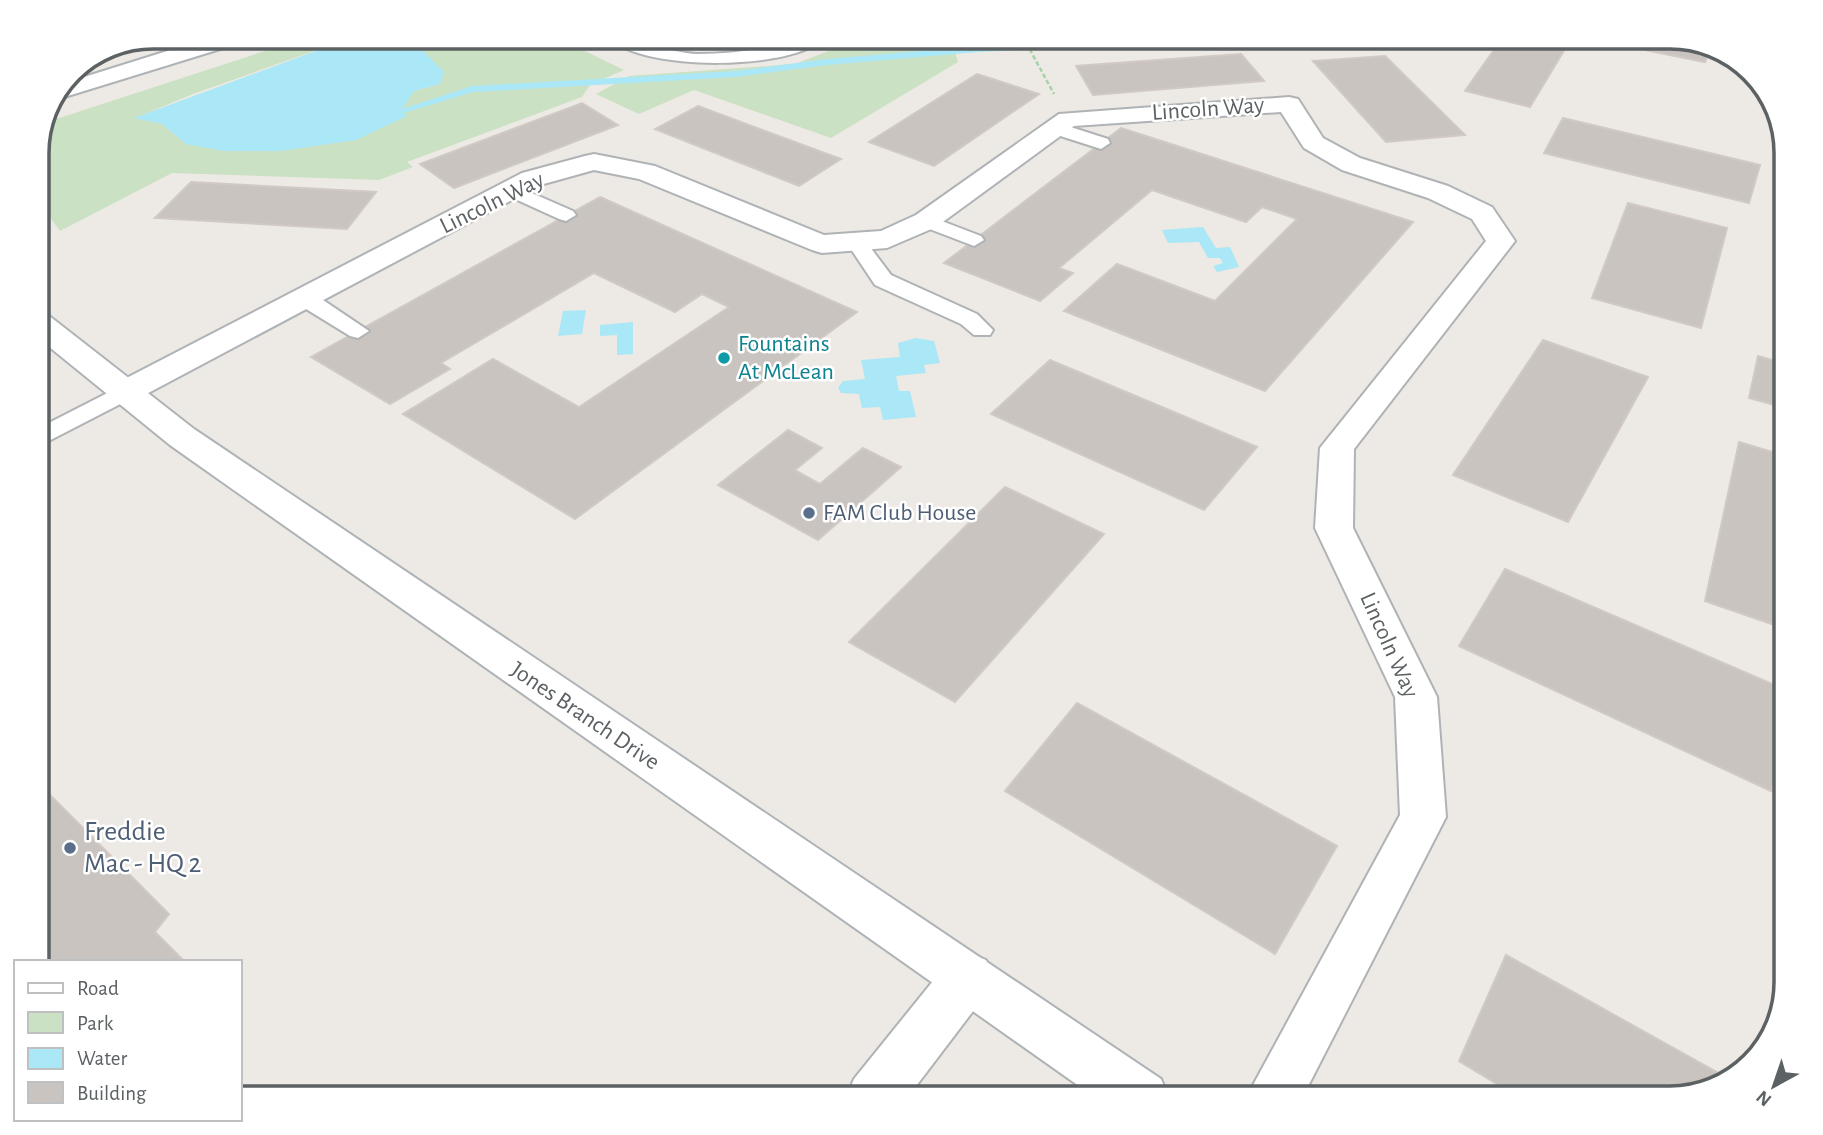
<svg xmlns="http://www.w3.org/2000/svg" width="1823" height="1135" viewBox="0 0 1823 1135" font-family="'Alegreya Sans',sans-serif">
  <style>
    .green { fill: #cae2c3 }
    .water { fill: #aae7f7 }
    .lines { fill: none; stroke-linecap: round; stroke-linejoin: round }
    .stream { fill: #aae7f7; fill-rule: evenodd }
    .building { fill: #c9c4c0; stroke: #d1c9c3; stroke-width: 2 }
    .lane-casing { stroke: #afb3b5; stroke-width: 4 }
    .street-casing { stroke: #afb3b5; stroke-width: 4 }
    .secondary-casing { stroke: #aeb3b6; stroke-width: 4 }
    .path { stroke: #a7d3a8; stroke-width: 2.5; stroke-dasharray: 4.5 2.5; stroke-linecap: butt }
    .lane { fill: #fff; fill-rule: evenodd }
    .street { fill: #fff; fill-rule: evenodd }
    .secondary { fill: #fff; fill-rule: evenodd }
    .culture-dot { fill: #0f9aa8; stroke: #fff; stroke-width: 2.5 }
    .service-dot { fill: #5c6f8a; stroke: #fff; stroke-width: 2.5 }
    .labels { text-anchor: middle; dominant-baseline: central; stroke-width: 5; stroke-linejoin: round; paint-order: stroke }
    .street-label { font-size: 24px; fill: #5c6163; stroke: #fff }
    .culture-label { font-size: 24px; fill: #0d838f; stroke: #fff; text-anchor: start }
    .service-label { font-size: 24px; fill: #4e5e75; stroke: #fff; text-anchor: start }
    .near-service-label { font-size: 28px; fill: #4e5e75; stroke: #fff; text-anchor: start }
    .rim { fill: none; stroke: #5c6163; stroke-width: 3.5 }
  </style>
  <rect width="100%" height="100%" fill="#ede9e4"/>
  <g class="green">
    <path d="M308,37H371L348,39L193,94L135,118L162,124L186,144L406,116L401,111L414,91L440,84L444,72L403,37H556L624,70L590,85L582,97L407,162L413,167L379,180L172,173L60,231L37,200V146L47,122Z"/>
    <path d="M862,38L951,39L958,62L831,138L694,90L639,114L596,94L629,76L795,64Z"/>
  </g>
  <g class="water">
    <path d="M379,37L381,45L391,37L410,38L444,72L440,84L414,91L401,111L407,116L356,140L281,151H223L186,144L162,124L134,118L348,39Z"/>
    <path d="M1203,227L1216,248L1230,247L1239,267L1217,272L1213,266L1223,263L1220,258H1208L1199,242L1168,243L1162,230Z"/>
    <path d="M586,310L582,334L558,336L563,311Z"/>
    <path d="M633,322V354L617,355V335L600,336V325Z"/>
    <path d="M916,338L934,341L940,363L924,365L926,373L896,376L899,391H910L916,417L883,420L880,407L862,408L859,394L841,393L838,388L843,381L865,379L861,360L900,357L898,343Z"/>
  </g>
  <g class="lines">
    <path class="stream" d="M1204,37H1260L1256,39L978,52L827,65L736,77L473,92L404,113L396,111L472,86L736,71L827,59L978,46Z"/>
  </g>
  <g class="building">
    <path d="M1503,37L1571,39L1530,107L1465,91Z"/>
    <path d="M1652,37H1670L1711,49L1705,62L1645,50Z"/>
    <path d="M1241,54L1264,81L1093,95L1076,66Z"/>
    <path d="M1385,56L1465,135L1386,142L1313,61Z"/>
    <path d="M977,74L1039,94L934,166L869,142Z"/>
    <path d="M582,103L618,125L454,188L420,164Z"/>
    <path d="M698,106L841,159L799,186L655,129Z"/>
    <path d="M1563,118L1760,165L1749,203L1544,153Z"/>
    <path d="M1121,128L1413,222L1265,391L1064,311L1117,264L1215,301L1297,219L1262,207L1246,222L1152,190L1059,268L1073,273L1040,301L944,263Z"/>
    <path d="M191,182L376,192L347,229L155,218Z"/>
    <path d="M600,197L857,312L575,519L403,414L493,359L579,407L729,307L702,294L675,312L594,273L441,363L450,369L390,404L311,357Z"/>
    <path d="M1628,203L1727,228L1701,328L1592,298Z"/>
    <path d="M1543,340L1648,377L1568,522L1453,475Z"/>
    <path d="M1758,356L1786,364V408L1749,398Z"/>
    <path d="M1050,360L1257,447L1204,510L991,414Z"/>
    <path d="M788,430L822,448L795,470L820,484L863,448L901,467L818,540L718,485Z"/>
    <path d="M1739,442L1786,456V629L1705,601Z"/>
    <path d="M1005,487L1104,534L955,702L849,642Z"/>
    <path d="M1505,569L1786,690V743L1771,791L1459,646Z"/>
    <path d="M1077,703L1337,846L1275,954L1005,791Z"/>
    <path d="M37,782L169,914L155,932L185,962H37Z"/>
    <path d="M1506,955L1582,997L1731,1080L1671,1098H1520L1459,1061Z"/>
  </g>
  <g class="lines">
    <defs>
      <g id="lane">
        <path d="M609,37C640,36 666,53 698,54C723,54 748,51 773,46C791,42 806,36 825,37C796,71 639,72 609,37Z"/>
        <path d="M1055,122L1108,139L1110,143L1101,149L1048,132L1046,128L1048,124Z"/>
        <path d="M511,184L573,211L576,215L566,221L559,219L504,194L501,190Z"/>
        <path d="M926,215L981,236L984,240L974,246L919,225L916,221L919,217Z"/>
        <path d="M857,237L864,239L891,275L977,314L993,330L990,335H974L961,324L875,285L847,243Z"/>
        <path d="M306,292L314,294L369,331L358,338L350,336L298,304L295,299Z"/>
        <path d="M125,384L134,387L137,392L134,397L37,447V429Z"/>
      </g>
      <g id="street">
        <path d="M1289,97L1298,99L1323,138L1360,158L1448,186L1492,207L1515,241L1354,449L1353,528L1437,697L1446,817L1302,1098H1246L1400,815L1395,697L1315,528L1320,448L1486,241L1472,219L1428,198L1342,170L1304,148L1281,112L1074,126L936,227L887,248L822,253L812,250L639,179L594,170L540,185L137,399L125,402L113,399L108,392L113,385L522,173L585,156L594,154L655,166L824,235L881,231L916,215L1059,114Z"/>
        <path d="M968,953L986,960L993,977L986,994L907,1098H846L854,1079L950,960Z"/>
      </g>
      <g id="secondary">
        <path d="M212,37H246L243,42L58,99L65,83Z"/>
        <path d="M37,313L48,315L194,429L1161,1079L1169,1098H1096L170,445L37,337Z"/>
      </g>
    </defs>
    <use href="#lane" class="lane-casing"/>
    <use href="#street" class="street-casing"/>
    <use href="#secondary" class="secondary-casing"/>
    <g class="path">
      <path d="M1023,37L1054,94"/>
      <path d="M847,39L888,37"/>
    </g>
    <use href="#lane" class="lane"/>
    <use href="#street" class="street"/>
    <use href="#secondary" class="secondary"/>
  </g>
  <circle class="culture-dot" cx="724" cy="358" r="7"/>
  <g class="service-dot">
    <circle cx="809" cy="513" r="7"/>
    <circle cx="70" cy="848" r="7"/>
  </g>
  <g class="labels">
    <g class="street-label">
      <text transform="translate(1208 109) rotate(-4)">Lincoln Way</text>
      <text transform="translate(492 203) rotate(-26)">Lincoln Way</text>
      <text transform="translate(1389 645) rotate(66)">Lincoln Way</text>
      <text transform="translate(585 716) rotate(34)">Jones Branch Drive</text>
    </g>
    <g class="culture-label">
      <text x="738" y="344">Fountains<tspan x="738" dy="28">At McLean</tspan></text>
    </g>
    <g class="service-label">
      <text x="823" y="513">FAM Club House</text>
    </g>
    <g class="near-service-label">
      <text x="84" y="832">Freddie<tspan x="84" dy="32">Mac - HQ 2</tspan></text>
    </g>
  </g>
  <path d="M0 0H1823V1135H0ZM153 49H1670A104 104 0 0 1 1774 153V982A104 104 0 0 1 1670 1086H153A104 104 0 0 1 49 982V153A104 104 0 0 1 153 49Z" fill="#fff" fill-rule="evenodd"/>
  <path class="rim" d="M153 49H1670A104 104 0 0 1 1774 153V982A104 104 0 0 1 1670 1086H153A104 104 0 0 1 49 982V153A104 104 0 0 1 153 49Z"/>
  <rect x="14" y="960" width="228" height="161" fill="#ffffff" stroke="#bec0c1" stroke-width="2"/>
  <rect x="28" y="983" width="35" height="10" fill="#ffffff" stroke="#bec0c1" stroke-width="2"/>
  <text x="77" y="995" font-size="21" fill="#5c6163">Road</text>
  <rect x="28" y="1012" width="35" height="21" fill="#cae2c3" stroke="#bec0c1" stroke-width="2"/>
  <text x="77" y="1030" font-size="21" fill="#5c6163">Park</text>
  <rect x="28" y="1048" width="35" height="21" fill="#aae7f7" stroke="#bec0c1" stroke-width="2"/>
  <text x="77" y="1065" font-size="21" fill="#5c6163">Water</text>
  <rect x="28" y="1082" width="35" height="21" fill="#c9c4c0" stroke="#bec0c1" stroke-width="2"/>
  <text x="77" y="1100" font-size="21" fill="#5c6163">Building</text>
  <g transform="translate(1774 1086) rotate(220)" stroke="#ffffff" stroke-width="5" paint-order="stroke">
  <path d="M0-5L12 26L0 18L-12 26Z" fill="#5c6163"/>
  <text y="-10" font-size="19" font-weight="bold" text-anchor="middle" fill="#5c6163">N</text>
  </g>
</svg>
